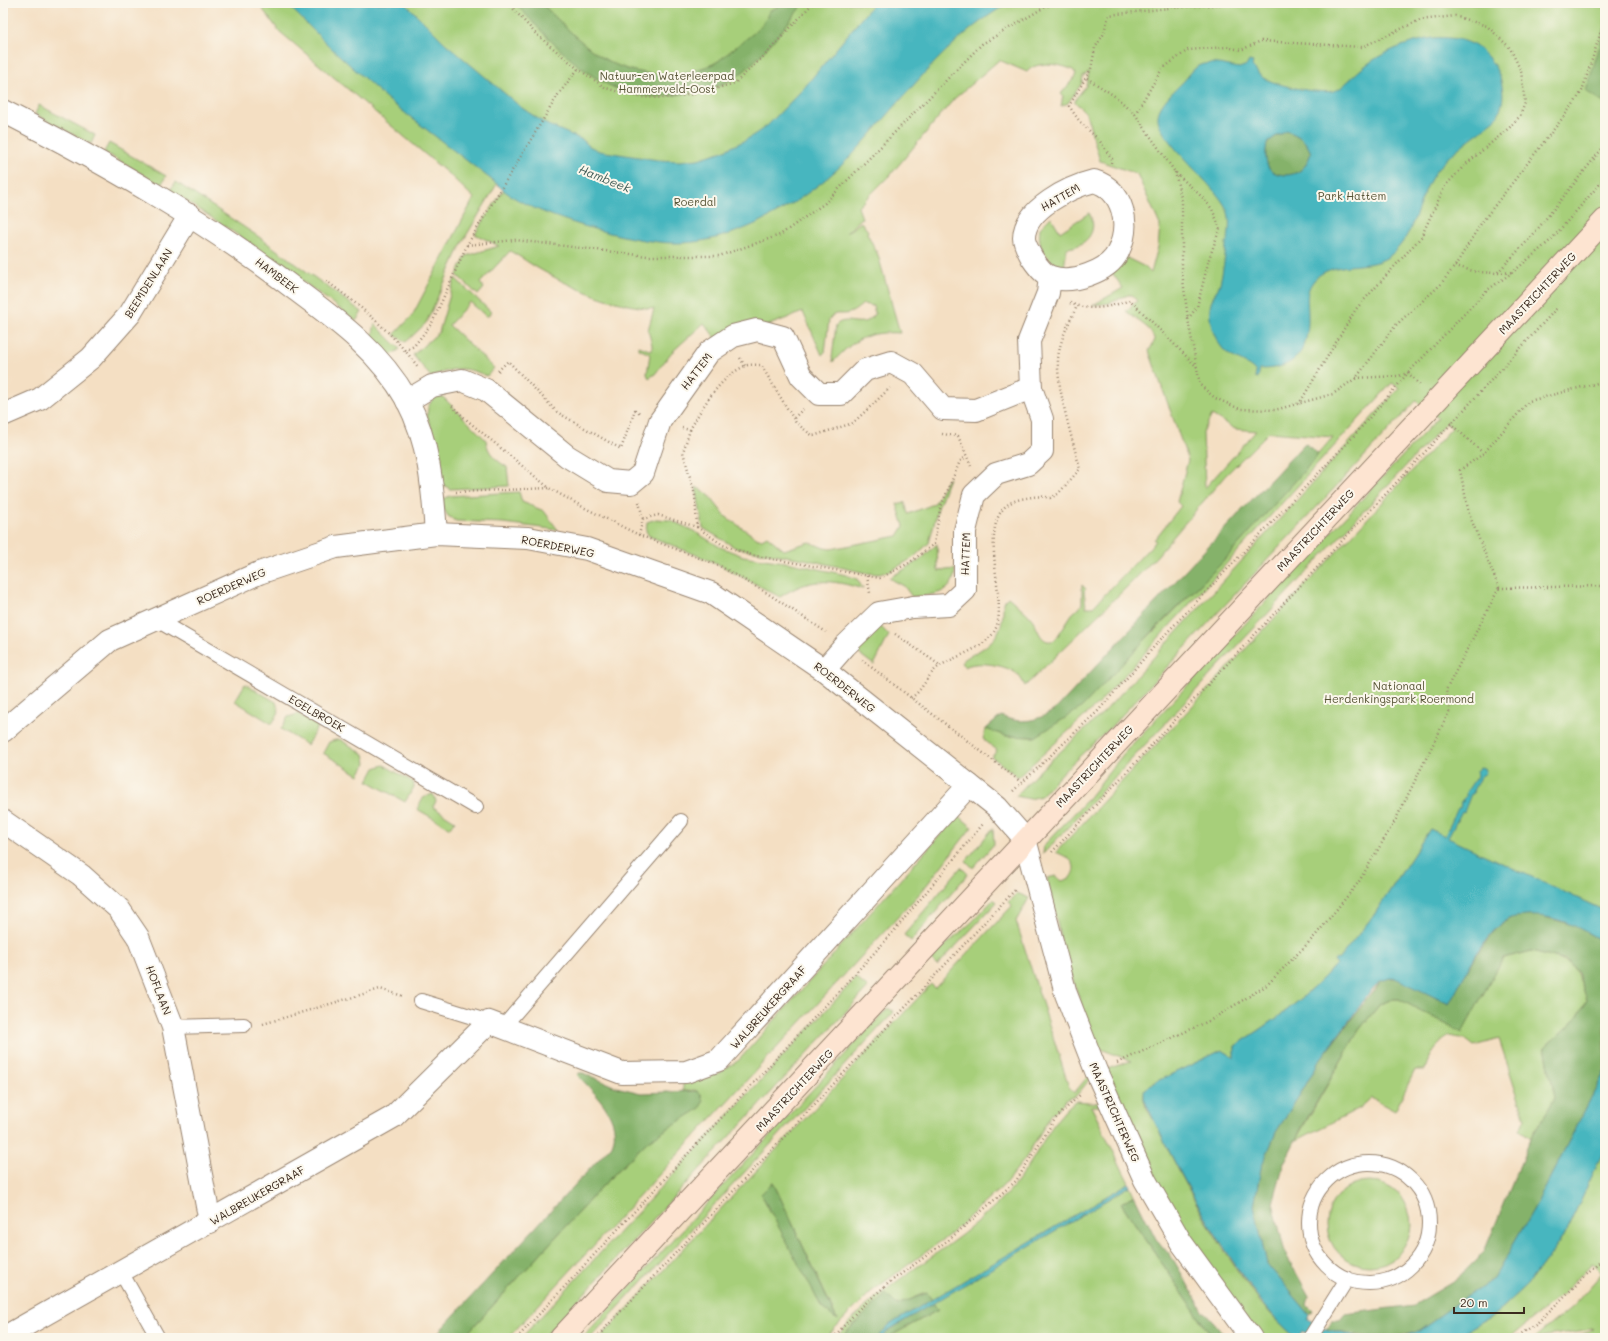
<svg xmlns="http://www.w3.org/2000/svg" width="1608" height="1341" viewBox="0 0 1608 1341" font-family="Mali,sans-serif">
  <style>
    .green { fill: #a7cf7a; stroke: #717c4c; fill-rule: evenodd }
    .forest { fill: #85b26a; stroke: #606e44 }
    .water { fill: #47b6bf; stroke: #41706e; fill-rule: evenodd }
    .lines { fill: none; stroke-linecap: round; stroke-linejoin: round }
    .service-casing { stroke: #988470; stroke-width: 16 }
    .minor-casing { stroke: #988470; stroke-width: 24 }
    .secondary-casing { stroke: #988470; stroke-width: 24 }
    .path { stroke: #988470; stroke-width: 2.5; stroke-dasharray: 1 3; stroke-linecap: butt }
    .service { stroke: #fff; stroke-width: 14 }
    .minor { stroke: #fff; stroke-width: 22 }
    .secondary { stroke: #fde4d1; stroke-width: 22 }
    .labels { text-anchor: middle; dominant-baseline: central; stroke-width: 4; stroke-linejoin: round; paint-order: stroke }
    .park-label { font-size: 11px; fill: #565335; stroke: #fbf7ec }
    .street-label { font-size: 11px; fill: #3b2a1e; stroke: #fbf7ec }
    .water-label { font-size: 12px; font-style: italic; fill: #3f5b56; stroke: #fbf7ec }
  </style>
  <rect width="100%" height="100%" fill="#fbf7ec"/>
  <filter id="ink" filterUnits="userSpaceOnUse"><feTurbulence type="fractalNoise" baseFrequency=".025" numOctaves="2"/><feDisplacementMap in="SourceGraphic" scale="8" xChannelSelector="R" yChannelSelector="G"/><feConvolveMatrix kernelMatrix="1 2 1 2 8 2 1 2 1" color-interpolation-filters="sRGB"/></filter>
  <filter id="wash" filterUnits="userSpaceOnUse"><feTurbulence type="fractalNoise" baseFrequency=".012" numOctaves="4" result="noise"/><feDisplacementMap in="SourceGraphic" scale="16" xChannelSelector="R" yChannelSelector="G"/><feGaussianBlur stdDeviation="0.9" result="paint"/><feColorMatrix in="noise" values="0 0 0 0 0 0 0 0 0 0 0 0 0 0 0 0 0 1.4 0 .05"/><feComposite in="paint" operator="in"/></filter>
  <g filter="url(#wash)">
    <rect width="100%" height="100%" fill="#f4dfc3"/>
    <g class="green">
      <path d="M258,3H1605V911L1463,846L1430,829L1374,915L1338,961H1334L1336,964C1308,997 1272,1023 1235,1046V1058L1222,1050L1149,1085C1146,1088 1143,1094 1144,1099C1145,1108 1154,1120 1158,1129C1185,1185 1217,1244 1254,1294C1266,1311 1281,1324 1296,1338H1261L1200,1257L1158,1184L1107,1074L1108,1070L1110,1068L1131,1061L1096,1047L1064,954L1047,878L1056,876L1062,881L1070,878C1081,863 1067,857 1056,852L1452,428L1446,423L1043,854L1044,845L1086,801L1125,752L1438,418L1416,401L1109,729L1067,768L1041,796L1030,799L1016,796L1037,773L1104,712L1399,388L1392,383L1098,704L1018,777L992,757L997,750L983,739L986,729L1006,736L1035,737L1121,664L1222,563L1333,437L1269,432L1224,477L1157,556L1130,584L1025,686C1023,682 1021,678 1018,675C1009,665 976,660 965,667L961,663C964,658 972,655 977,652C999,639 1004,626 1003,602L1008,597C1016,604 1026,611 1032,619C1038,627 1040,646 1055,640L1072,614L1082,605V585L1086,589L1084,591L1086,607H1093L1156,541L1154,540L1181,506L1177,502L1188,460L1149,351L1155,340L1149,329L1126,311L1137,301L1132,295H1128L1110,303L1093,305L1123,288L1110,270L1125,257L1145,267L1151,273L1158,247L1160,225L1137,174L1100,161L1086,113L1075,102L1076,98L1086,86L1089,72L1083,76L1082,83L1068,103L1061,106L1063,96L1061,94L1074,78L1076,74L1073,70C1061,64 1036,60 1027,72L999,60L954,99L892,173L858,207L862,218L846,233L861,222L868,231L867,233L878,255L900,333C868,331 854,339 833,362L832,357L836,325C847,314 864,332 875,313L873,306L863,304C859,307 854,312 849,313C840,316 834,310 829,320L825,352L822,355L803,312L769,325L717,340L704,323L671,353L655,374L649,378L647,374L650,354L639,349V346L652,351V345L648,330L654,309C614,305 576,290 541,270C530,264 521,257 510,251L480,283L484,288L478,295L457,275L466,256L499,246L475,234L504,189L497,184L463,241L426,323L406,342L394,335L412,316L474,198L452,177L279,31ZM1212,415L1235,429L1256,431L1205,488L1203,432Z"/>
      <path d="M39,105L95,135L91,144L35,114Z"/>
      <path d="M109,143L166,176L161,185L104,152Z"/>
      <path d="M176,182L259,237L362,312L356,321L262,251L170,190Z"/>
      <path d="M1089,213C1100,231 1085,247 1067,248L1064,268C1046,260 1037,247 1040,228L1051,217L1060,232Z"/>
      <path d="M455,278L491,312L487,317L470,302L449,325L494,368L487,376C464,366 454,367 431,377L413,355L439,332Z"/>
      <path d="M375,324L400,349L390,356L372,337Z"/>
      <path d="M440,394L486,440C487,453 497,461 507,467L509,486L450,489L442,484L440,458L427,416L428,407L432,400Z"/>
      <path d="M948,478H949L938,508L929,543L913,558L890,571L879,574L866,573L804,559L736,548L703,528L696,487L708,494L725,516L758,539H762L767,536L784,550L809,542L824,548L831,549L898,536L904,526L897,504L905,502L908,514L934,504Z"/>
      <path d="M519,492L522,502L544,511L558,530L503,523L456,521L448,516L443,508V499L450,496Z"/>
      <path d="M656,519L670,520L692,530L720,547L743,556L791,563L846,575L857,579L863,589C830,579 810,577 780,597L716,563L649,536L646,531L647,522Z"/>
      <path d="M937,544L938,571L955,569C954,596 933,594 912,597L904,586L889,578L919,561Z"/>
      <path d="M880,626L889,635L874,665L854,650Z"/>
      <path d="M245,684L276,702L279,712L272,724L235,701Z"/>
      <path d="M298,714L318,726L307,745L281,729L288,717Z"/>
      <path d="M339,739L364,754L366,763L359,775L323,753L329,742Z"/>
      <path d="M384,765L413,782L414,787L405,802L368,781L375,768Z"/>
      <path d="M433,794L436,801L433,807L455,821L450,828L417,809L424,797Z"/>
      <path d="M958,815L972,827L922,891L508,1338H463L608,1180L648,1141L700,1107L701,1094L695,1090L683,1091V1083L718,1074L739,1060Z"/>
      <path d="M993,828L994,844L973,868L966,861Z"/>
      <path d="M961,867L968,874L911,941L904,935Z"/>
      <path d="M1017,893L1029,898L1016,921L1069,1087L1074,1093L1090,1074L1091,1078L1076,1096L1066,1100L1051,1115L1025,1159L1003,1186L948,1236L872,1291L834,1329L827,1338H600L931,984L935,988L1012,906L1008,902ZM772,1182H773L837,1319L822,1308L800,1264Z"/>
      <path d="M994,899L997,902L937,966L930,959L972,922Z"/>
      <path d="M1532,951C1573,962 1573,959 1587,1000L1577,1018L1545,1047L1555,1098L1531,1138L1520,1130L1525,1118L1499,1039L1474,1046L1465,1039L1449,1036C1436,1045 1429,1055 1425,1070H1415L1395,1111L1371,1098L1360,1108L1295,1141L1359,1030L1380,1004L1393,999H1399L1462,1032L1503,958Z"/>
      <path d="M856,978L868,988L543,1338H521Z"/>
      <path d="M888,1008L894,1012L590,1338H582Z"/>
      <path d="M1075,1101L1102,1103L1103,1106H1091L1129,1183L932,1300L926,1293L897,1305L886,1294L840,1338H837C843,1328 853,1319 861,1311C902,1272 954,1247 995,1206C1003,1198 1012,1189 1019,1179C1039,1154 1049,1122 1075,1101Z"/>
      <path d="M1605,1148V1338H1569L1595,1330L1592,1329L1534,1338L1573,1306L1602,1273L1592,1263L1561,1296L1509,1338H1454L1498,1312L1527,1285L1564,1236Z"/>
      <circle cx="1369" cy="1224" r="42"/>
      <path d="M1130,1186L1134,1195L1121,1203L1213,1338H887L938,1310L933,1303Z"/>
    </g>
    <g class="forest">
      <path d="M515,3H541C560,21 578,41 600,56C632,78 677,79 713,64C720,61 726,54 732,50C746,38 764,29 769,11L779,6L775,3H804C785,26 766,52 744,71C729,84 707,90 688,93C671,96 651,98 634,94C588,85 546,36 515,3Z"/>
      <path d="M1605,28V104L1586,91Z"/>
      <path d="M1287,131C1300,136 1306,140 1311,153C1309,158 1307,165 1302,169C1298,173 1291,175 1285,175C1265,174 1264,160 1267,143L1275,137Z"/>
      <path d="M1305,443L1318,454L1314,460L1222,563L1155,629L1081,708L1035,737L1006,736L986,729L1001,716C1021,725 1039,721 1057,708Z"/>
      <path d="M1538,915L1576,926L1605,943V1071L1536,1205L1494,1278L1416,1332C1388,1341 1356,1337 1327,1329L1332,1320H1340L1345,1314L1414,1305L1456,1280L1484,1252L1531,1138L1555,1098L1545,1047L1577,1018L1587,1000L1578,973L1566,960L1532,951L1503,958L1462,1033L1399,999H1393L1380,1004L1359,1030L1301,1129L1284,1163L1273,1203L1285,1253L1309,1296L1307,1304L1313,1310L1310,1315L1267,1264L1254,1206L1261,1168L1276,1132L1304,1088L1319,1061L1381,981L1389,978H1397L1449,1004C1462,981 1488,927 1513,917C1520,915 1530,916 1538,915Z"/>
      <path d="M579,1073H583L616,1087L641,1093L697,1091L701,1094L703,1102L699,1109L648,1141L608,1180L463,1338H433L612,1145C623,1119 594,1092 577,1075Z"/>
      <path d="M773,1182L837,1320L822,1308L761,1194Z"/>
      <path d="M1134,1195L1156,1239L1173,1259L1203,1311L1227,1338H1213L1121,1203Z"/>
      <path d="M927,1293L932,1300L889,1325L878,1338H840L886,1294L897,1305Z"/>
      <path d="M933,1303L938,1310L887,1338H882L886,1332Z"/>
    </g>
    <g class="water">
      <path d="M286,3H405L445,43L522,108L546,124L583,140L589,146L599,151L658,160L680,161L698,159L723,151L746,140L767,126L803,89L874,3H1009C945,39 904,99 855,152C811,198 739,245 672,243C649,242 625,237 602,231C574,224 516,206 497,184L387,99L329,46Z"/>
      <path d="M1433,38C1446,37 1460,38 1472,44C1498,59 1513,94 1495,120C1475,136 1448,153 1434,174C1417,200 1416,233 1392,254C1371,273 1329,257 1312,283C1305,293 1308,303 1308,315C1309,350 1297,369 1260,369L1258,378L1255,377L1256,372C1248,361 1232,360 1223,349C1213,337 1207,318 1211,303C1213,296 1218,290 1220,283C1223,271 1225,258 1226,246V243L1228,240C1229,230 1231,219 1227,210C1217,185 1154,138 1158,115C1160,103 1174,91 1183,82C1188,77 1192,70 1198,66C1208,60 1228,66 1239,68L1247,65L1249,61L1253,62L1252,66C1256,69 1258,75 1262,77C1273,85 1327,97 1339,89C1346,84 1352,77 1359,71C1379,53 1407,42 1433,38ZM1287,131C1300,136 1306,140 1311,153C1309,158 1307,165 1302,169C1298,173 1291,175 1285,175C1265,174 1264,160 1267,143L1275,137Z"/>
      <path d="M1480,767L1484,768L1486,773L1480,777L1473,791L1474,792L1473,794H1471L1464,812L1462,811L1448,838L1605,911V943C1581,928 1555,914 1526,916C1518,917 1512,916 1505,921C1479,940 1465,977 1449,1004L1393,977L1381,981L1374,987L1319,1061L1304,1088L1276,1132L1261,1168L1254,1206L1267,1264L1310,1315L1308,1320L1327,1329L1359,1338H1315L1302,1331L1298,1338H1296C1262,1308 1242,1276 1218,1238C1190,1193 1166,1147 1144,1099V1091L1149,1085L1222,1050L1235,1058V1046C1272,1023 1308,997 1336,964L1334,961L1336,959L1338,960L1374,915L1430,829L1445,836L1458,808H1460L1461,802L1464,801L1462,800L1467,795L1465,794L1477,776L1476,771Z"/>
      <path d="M1605,1071V1148L1564,1236L1527,1285L1498,1312L1454,1338H1402L1416,1332L1494,1278L1536,1205Z"/>
      <path d="M1129,1183L1130,1186L892,1328L886,1332L882,1338H878L889,1325Z"/>
    </g>
  </g>
  <g filter="url(#ink)">
    <g class="lines">
      <defs>
        <g id="service">
          <path d="M157,620L476,807"/>
          <path d="M421,1001L489,1022"/>
          <path d="M173,1027L244,1025"/>
          <path d="M503,1027L681,821"/>
          <circle cx="1369" cy="1223" r="60"/>
          <path d="M121,1272L158,1338"/>
          <path d="M1310,1338L1347,1279"/>
        </g>
        <g id="minor">
          <path d="M3,111C105,163 205,220 296,290C339,322 380,352 407,400C429,441 433,488 436,534"/>
          <path d="M1094,181C1124,190 1131,225 1118,252C1108,272 1072,284 1051,277C1044,275 1036,264 1032,258C1029,252 1024,244 1024,238C1024,209 1070,187 1094,181Z"/>
          <path d="M407,401L432,386L462,380L486,390L567,456L608,481L631,483L643,473L660,421L709,352L733,336L757,330L783,337L801,376L819,394H841L865,370L891,362L913,374L943,409L976,410L1031,388"/>
          <path d="M3,415L40,399L91,358L130,314L190,215"/>
          <path d="M824,670L845,646L879,613L913,607L949,605L965,590V531L974,495L996,474L1028,464L1042,451V419L1031,388L1029,341L1048,293L1050,277"/>
          <path d="M3,731L110,640L259,573L336,547L436,534L528,538L587,549L711,593L824,670L997,807L1025,839L1066,994L1096,1071L1145,1180L1181,1242L1251,1338"/>
          <path d="M3,821L81,875L119,909L138,937L173,1027L210,1222"/>
          <path d="M3,1338L393,1117L489,1022L622,1073L686,1072L719,1060L969,785"/>
        </g>
        <path id="secondary" d="M561,1338L1605,220"/>
      </defs>
      <use href="#service" class="service-casing"/>
      <use href="#minor" class="minor-casing"/>
      <use href="#secondary" class="secondary-casing"/>
      <g class="path">
        <path d="M508,3L535,33L578,69L606,88L636,97L663,98L701,93L735,83L765,55L813,3"/>
        <path d="M1087,78L1116,97L1135,114L1175,172L1202,197L1212,209L1220,228L1209,259L1197,307L1188,319"/>
        <path d="M1135,114L1162,69L1188,50L1226,47L1241,50L1261,41L1362,47L1420,20L1455,16L1487,26L1510,48L1521,71L1525,103L1520,116L1510,127L1465,165L1445,186L1421,237L1356,309L1299,404"/>
        <path d="M1111,163L1112,159L1099,140L1080,122L1069,106L1091,69L1095,48L1103,35L1109,15L1169,8L1241,3"/>
        <path d="M1175,172L1182,202V272L1188,319L1200,385L1215,398L1240,409L1275,410L1333,394L1356,378L1396,325L1440,285L1455,266L1482,222L1575,102L1582,91L1605,19"/>
        <path d="M467,245L515,240L647,256H719L780,235L825,203L982,44L1045,7L1056,3"/>
        <path d="M1455,266L1477,272L1497,273L1532,236L1605,145"/>
        <path d="M1498,273L1513,272"/>
        <path d="M326,281C361,306 393,333 418,367"/>
        <path d="M1070,303C1090,312 1111,307 1130,300L1197,367"/>
        <path d="M405,351L414,346L432,323L467,245L558,95L578,69"/>
        <path d="M740,358L745,366"/>
        <path d="M498,371L508,361L557,412L621,449L635,410L640,413"/>
        <path d="M1356,378L1398,376L1408,373L1420,385"/>
        <path d="M452,406L468,421L549,488L581,506L639,535L718,565L767,593L826,632"/>
        <path d="M794,418L803,409"/>
        <path d="M1450,423L1483,453"/>
        <path d="M690,430C701,408 721,376 745,366C749,364 756,365 761,365L796,423L813,436L853,423L890,388"/>
        <path d="M942,434L958,436L971,466"/>
        <path d="M456,492L549,488"/>
        <path d="M639,502L643,519"/>
        <path d="M697,527L723,545L751,555L880,578L909,563L934,544L940,509L960,461L966,457"/>
        <path d="M639,535L643,519L658,515L697,527L695,495L683,452L690,430L682,428"/>
        <path d="M867,576L870,593"/>
        <path d="M1499,588L1469,514L1460,470L1483,454L1529,401L1605,381"/>
        <path d="M1499,588L1605,586"/>
        <path d="M895,634L941,666"/>
        <path d="M862,660L1021,782"/>
        <path d="M911,698C922,691 927,676 937,668C954,655 990,649 997,625C1007,592 971,509 1021,499C1032,497 1040,495 1050,498L1058,494L1080,469C1073,441 1053,378 1059,352C1062,335 1070,321 1077,306"/>
        <path d="M1013,791L1098,711L1160,640L1351,439L1408,373L1486,291L1513,272L1551,240L1605,178"/>
        <path d="M1052,852L1451,424L1557,308"/>
        <path d="M263,1024L380,989L403,996"/>
        <path d="M1117,1063L1211,1020L1267,985L1315,936L1358,883L1395,821L1450,710L1446,690L1499,588"/>
        <path d="M517,1338L888,938L983,824"/>
        <path d="M596,1338L1015,890"/>
        <path d="M833,1338L859,1309L890,1282L951,1238L1016,1181L1055,1119L1081,1094"/>
        <path d="M1515,1338L1537,1323L1605,1257"/>
      </g>
      <use href="#service" class="service"/>
      <use href="#minor" class="minor"/>
      <use href="#secondary" class="secondary"/>
    </g>
  </g>
  <g class="labels">
    <g class="park-label">
      <text x="667" y="75">Natuur-en Waterleerpad<tspan x="667" dy="13">Hammerveld-Oost</tspan></text>
      <text x="1352" y="195">Park Hattem</text>
      <text x="695" y="201">Roerdal</text>
      <text x="1399" y="685">Nationaal<tspan x="1399" dy="13">Herdenkingspark Roermond</tspan></text>
    </g>
    <g class="street-label">
      <text transform="translate(1060 197) rotate(-30)">HATTEM</text>
      <text transform="translate(277 275) rotate(37)">HAMBEEK</text>
      <text transform="translate(148 283) rotate(-58)">BEEMDENLAAN</text>
      <text transform="translate(1537 293) rotate(-47)">MAASTRICHTERWEG</text>
      <text transform="translate(696 371) rotate(-52)">HATTEM</text>
      <text transform="translate(1315 530) rotate(-47)">MAASTRICHTERWEG</text>
      <text transform="translate(558 546) rotate(11)">ROERDERWEG</text>
      <text transform="translate(965 554) rotate(-88)">HATTEM</text>
      <text transform="translate(231 586) rotate(-24)">ROERDERWEG</text>
      <text transform="translate(845 687) rotate(38)">ROERDERWEG</text>
      <text transform="translate(317 713) rotate(30)">EGELBROEK</text>
      <text transform="translate(1094 766) rotate(-47)">MAASTRICHTERWEG</text>
      <text transform="translate(159 990) rotate(69)">HOFLAAN</text>
      <text transform="translate(768 1007) rotate(-48)">WALBREUKERGRAAF</text>
      <text transform="translate(794 1090) rotate(-47)">MAASTRICHTERWEG</text>
      <text transform="translate(1115 1112) rotate(66)">MAASTRICHTERWEG</text>
      <text transform="translate(257 1195) rotate(-30)">WALBREUKERGRAAF</text>
    </g>
    <g class="water-label">
      <text transform="translate(605 178) rotate(22)">Hambeek</text>
    </g>
  </g>
  <rect width="1608" height="1341" fill="none" stroke="#fbf7ec" stroke-width="16"/>
  <path d="M1454 1307v6h70v-6" fill="none" stroke="#3b2a1e" stroke-width="2"/>
  <text x="1460" y="1307" font-size="12" fill="#3b2a1e" stroke="#fbf7ec" stroke-width="3" paint-order="stroke">20 m</text>
</svg>
